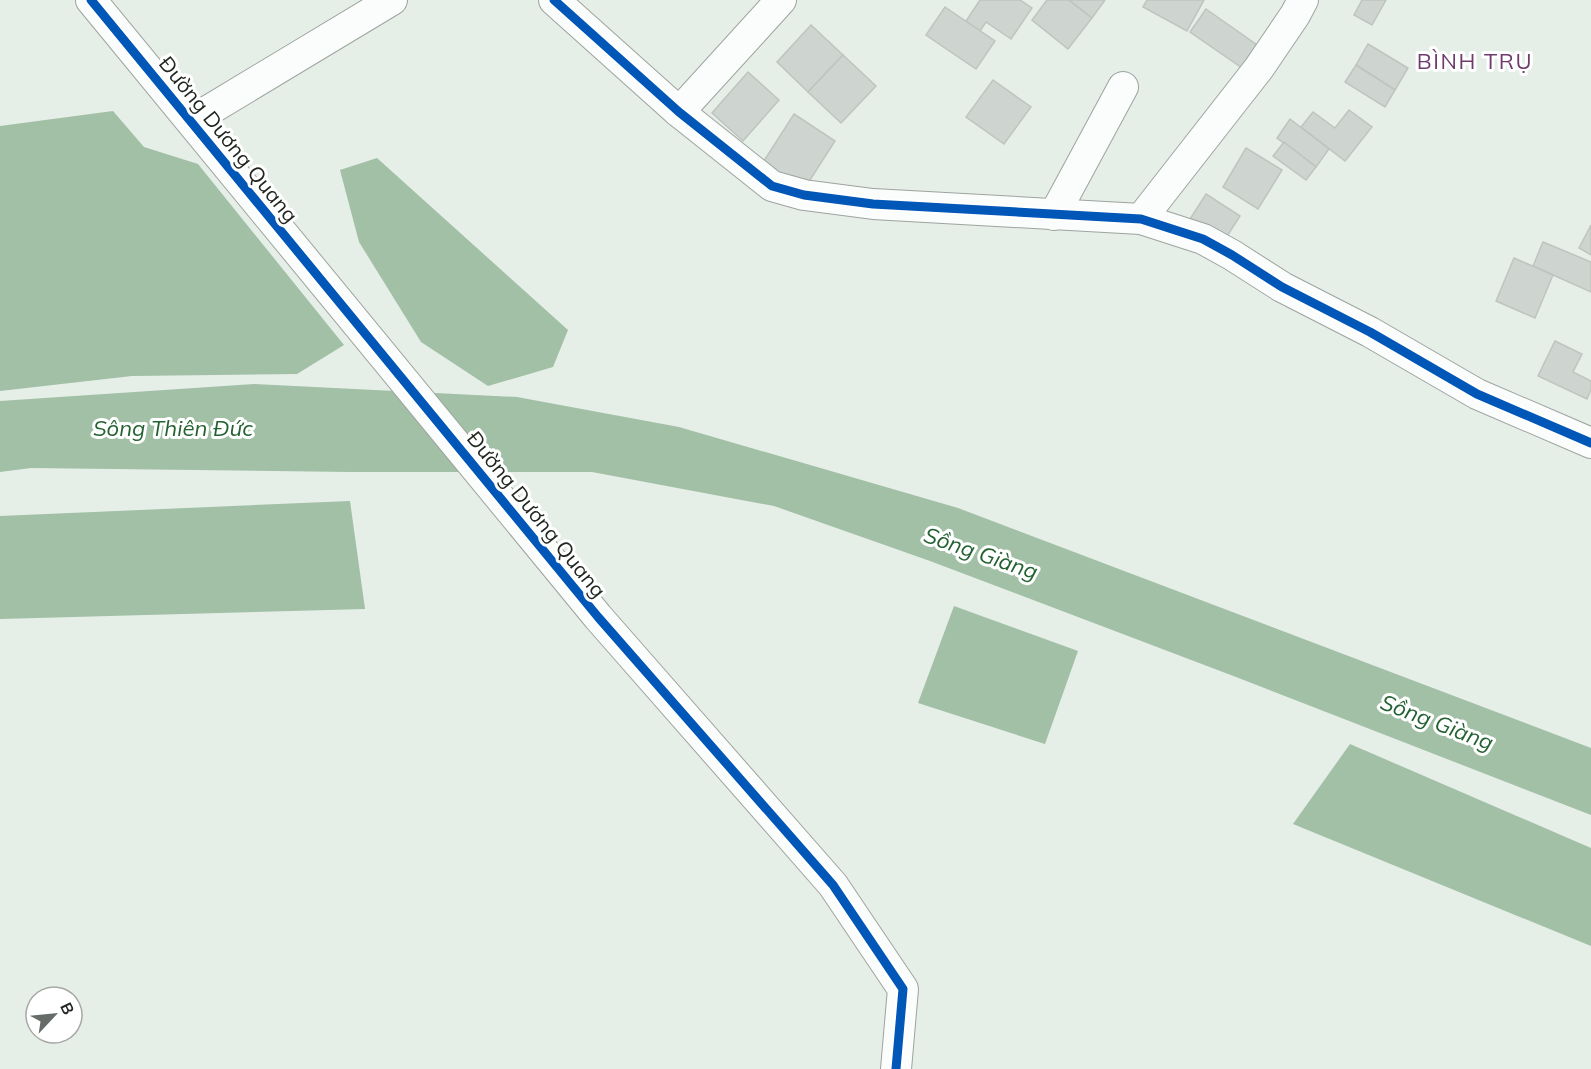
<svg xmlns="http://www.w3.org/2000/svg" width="1591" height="1069" viewBox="0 0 1591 1069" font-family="Mulish,sans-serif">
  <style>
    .water { fill: #a1c0a6 }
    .building { fill: #ced4cf; stroke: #bec4bf; stroke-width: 1.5 }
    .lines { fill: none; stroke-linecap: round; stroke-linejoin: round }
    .minor-casing { stroke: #9da49f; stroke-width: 32 }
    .minor { stroke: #fbfcfc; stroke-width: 30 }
    .cycleway-casing { stroke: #fff; stroke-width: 13 }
    .cycleway { stroke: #0057b8; stroke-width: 9 }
    .labels { text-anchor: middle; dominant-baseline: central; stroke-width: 6; stroke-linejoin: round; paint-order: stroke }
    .street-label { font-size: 21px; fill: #212621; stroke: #fff }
    .neighbourhood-label { font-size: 22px; letter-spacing: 1.5px; fill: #6f3b6d; stroke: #fff }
    .water-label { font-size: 22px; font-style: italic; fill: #246232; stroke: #fff }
  </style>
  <rect width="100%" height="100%" fill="#e6eee8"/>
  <g class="water">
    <path d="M113,111L144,147L198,164L344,345L297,374L132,376L0,391V126Z"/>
    <path d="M377,158L568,330L553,367L488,386L421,342L359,242L340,170Z"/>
    <path d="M254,384L517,397L679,427L958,508L1591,748V815L1236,677L930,561L774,506L592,472H350L31,468L0,472V401Z"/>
    <path d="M350,501L365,609L0,619V516Z"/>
    <path d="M954,606L1078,651L1045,744L918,703Z"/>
    <path d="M1350,744L1591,848V946L1293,824Z"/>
  </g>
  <g class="building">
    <path d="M980,0H1020L1032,8L1011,39L986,22L980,31L966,21Z"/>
    <path d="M1047,0H1069L1092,18L1068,49L1032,20Z"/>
    <path d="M1069,0H1105L1092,18Z"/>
    <path d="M1147,0H1204L1187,31L1143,7Z"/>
    <path d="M1362,0H1386L1372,25L1354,15Z"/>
    <path d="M945,7L995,41L976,69L926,35Z"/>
    <path d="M1206,9L1260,47L1245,70L1190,32Z"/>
    <path d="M811,25L843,55L808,92L777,62Z"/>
    <path d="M1368,44L1408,68L1395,90L1356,65Z"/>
    <path d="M843,55L876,86L841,123L808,92Z"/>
    <path d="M1356,65L1395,90L1385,107L1345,82Z"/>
    <path d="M748,72L779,100L743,141L712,113Z"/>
    <path d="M993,80L1031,107L1004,144L966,117Z"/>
    <path d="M1349,110L1372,127L1345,161L1301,127L1313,112L1335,128Z"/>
    <path d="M794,114L835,141L803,191L762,164Z"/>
    <path d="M1290,119L1329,149L1316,167L1277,138Z"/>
    <path d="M1284,142L1316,167L1306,180L1273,156Z"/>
    <path d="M1246,148L1282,170L1258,209L1223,187Z"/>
    <path d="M1206,194L1240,216L1224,241L1190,219Z"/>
    <path d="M1591,225V255L1579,248Z"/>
    <path d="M1543,242L1591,262V292L1533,266Z"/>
    <path d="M1514,258L1553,275L1535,318L1496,301Z"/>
    <path d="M1555,341L1582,354L1573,372L1591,381V390L1587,399L1538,376Z"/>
  </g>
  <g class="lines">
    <defs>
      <g id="minor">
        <path d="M91,0L598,617L833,885L903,989L896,1069"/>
        <path d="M554,0L679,112L772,186L804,195L873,204L1141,219L1203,239L1232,255L1282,287L1370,332L1477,394L1591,443"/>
        <path d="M679,112L781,0"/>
        <path d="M191,121L392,0"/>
        <path d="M1054,215L1123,87"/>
        <path d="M1141,219L1259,68L1295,15L1303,0"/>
      </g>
    </defs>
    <use href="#minor" class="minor-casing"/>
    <use href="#minor" class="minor"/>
    <defs>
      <g id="cycleway">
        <path d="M91,0L598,617L833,885L903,989L896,1069"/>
        <path d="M554,0L679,112L772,186L804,195L873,204L1141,219L1203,239L1232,255L1282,287L1370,332L1477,394L1591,443"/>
      </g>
    </defs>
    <use href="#cycleway" class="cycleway-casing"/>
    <use href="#cycleway" class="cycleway"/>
  </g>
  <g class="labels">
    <g class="street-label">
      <text transform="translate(229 139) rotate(51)">Đường Dương Quang</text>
      <text transform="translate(537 514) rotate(51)">Đường Dương Quang</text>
    </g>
    <g class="neighbourhood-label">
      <text x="1475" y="61">BÌNH TRỤ</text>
    </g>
    <g class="water-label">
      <text x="173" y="428">Sông Thiên Đức</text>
      <text transform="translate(981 553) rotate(19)">Sồng Giàng</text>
      <text transform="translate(1437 722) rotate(21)">Sồng Giàng</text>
    </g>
  </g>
  <g transform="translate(54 1015) rotate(64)"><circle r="28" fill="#ffffff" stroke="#a6a8a6" stroke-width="1.5"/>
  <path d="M0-4.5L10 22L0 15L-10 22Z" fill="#666c67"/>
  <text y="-9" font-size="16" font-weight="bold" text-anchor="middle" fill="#212621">B</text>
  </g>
</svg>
